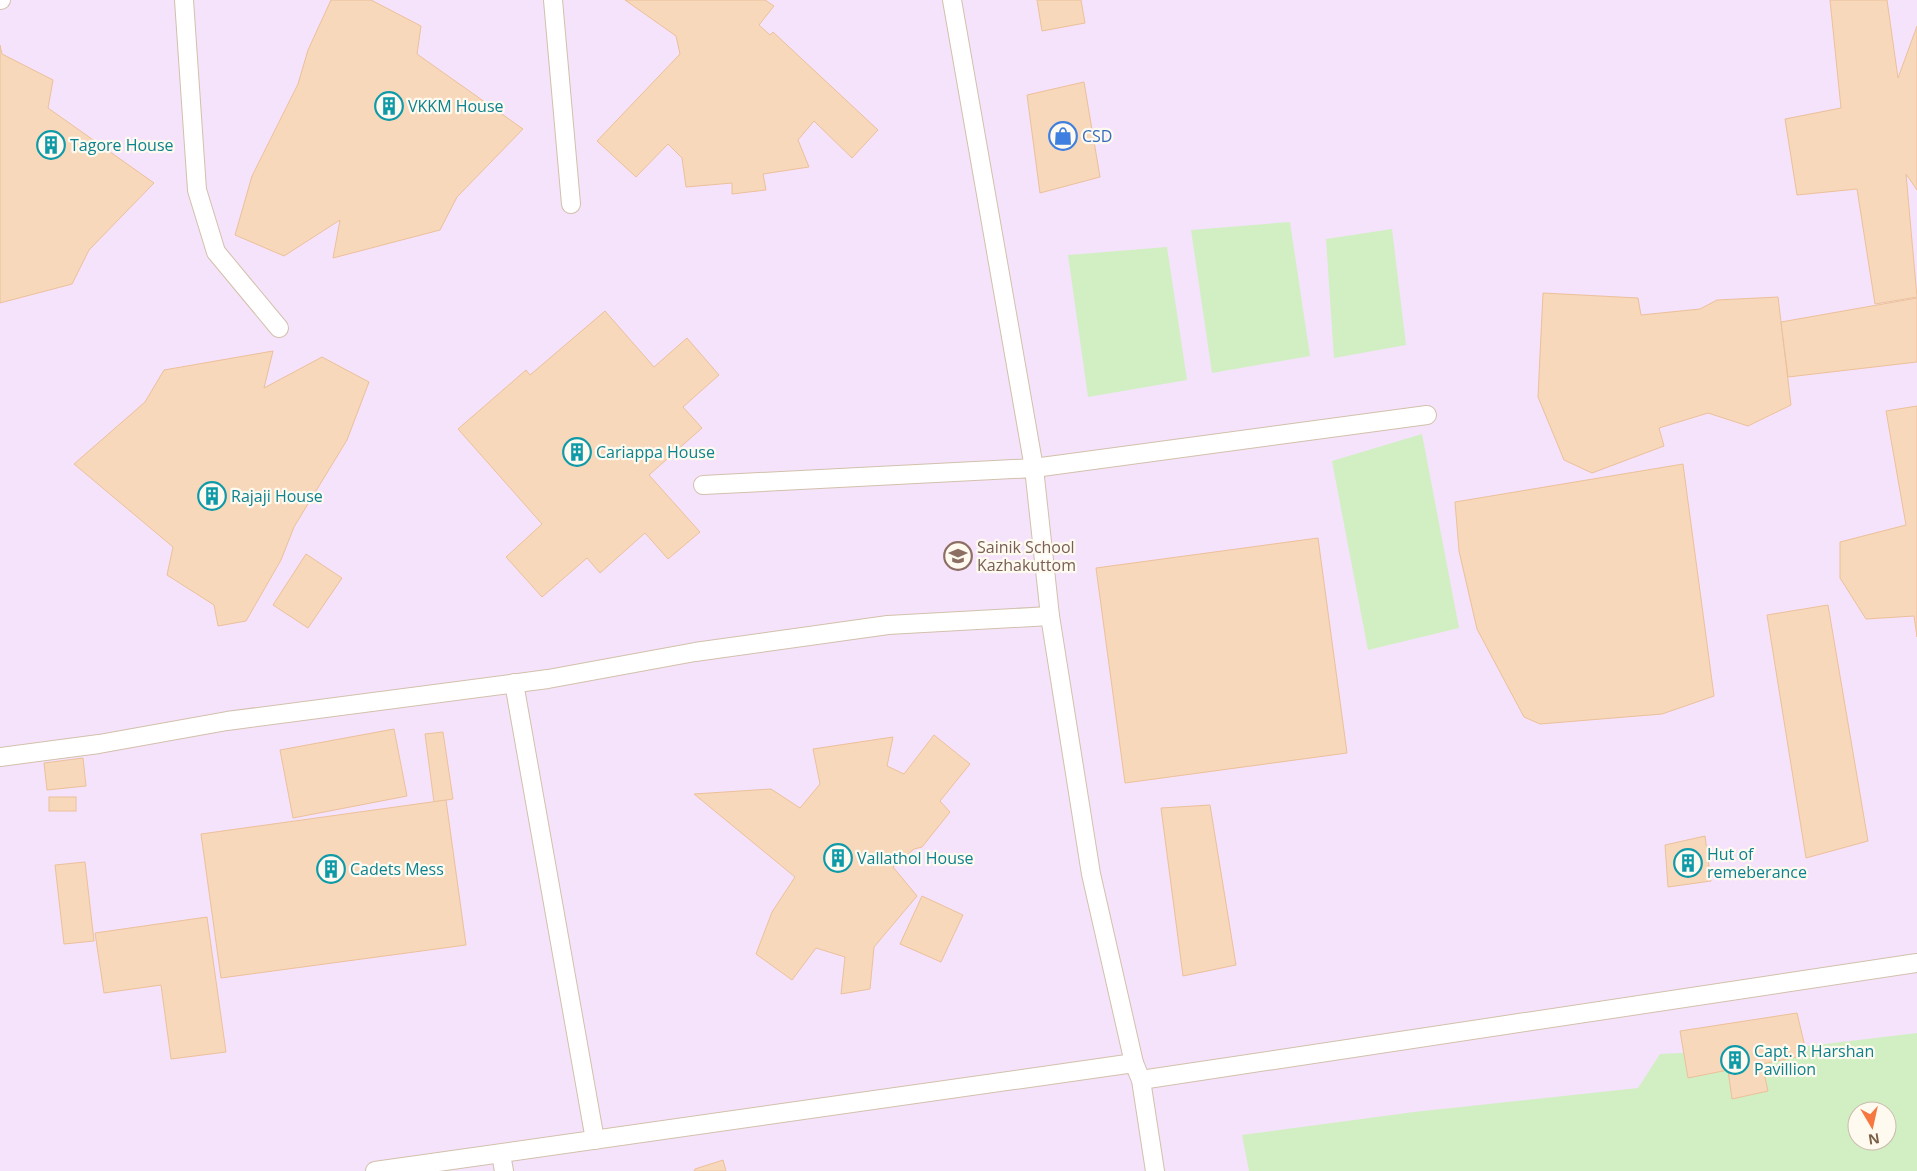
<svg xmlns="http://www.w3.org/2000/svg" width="1917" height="1171" viewBox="0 0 1917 1171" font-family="'Open Sans',sans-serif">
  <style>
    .education { fill: #f5e3fb; fill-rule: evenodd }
    .green { fill: #d1efc3; fill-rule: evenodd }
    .building { fill: #f7d8bb; stroke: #ecc09a }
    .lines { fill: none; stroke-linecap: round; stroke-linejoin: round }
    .lane-casing { stroke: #d3c0ab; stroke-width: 20 }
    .lane { stroke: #fff; stroke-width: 18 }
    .labels { text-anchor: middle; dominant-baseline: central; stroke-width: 4.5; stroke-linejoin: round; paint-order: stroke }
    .culture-label { font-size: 16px; fill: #0d838f; stroke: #fffaf0; text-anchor: start }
    .shop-label { font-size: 16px; fill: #366cbe; stroke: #fffaf0; text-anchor: start }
    .education-label { font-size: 16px; fill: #785e54; stroke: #fffaf0; text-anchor: start }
  </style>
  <rect width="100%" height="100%" fill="#fff8e7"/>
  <path class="education" d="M0,0H1917V1171H0ZM1857,1111H1887V1141H1857Z"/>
  <g class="green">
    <path d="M1290,222L1310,356L1212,373L1191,230Z"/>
    <path d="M1392,229L1406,345L1334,358L1326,239Z"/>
    <path d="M1167,247L1187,380L1088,397L1068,255Z"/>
    <path d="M1422,434L1459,628L1368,650L1332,461Z"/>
    <path d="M1917,1033V1171H1249L1242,1135L1414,1112L1638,1088L1660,1054L1800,1047ZM1857,1111H1887V1141H1857Z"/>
  </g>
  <g class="building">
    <path d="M331,0H371L421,26L417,54L523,129L457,197L440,230L333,258L340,220L284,256L235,235L252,176L298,84L308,50Z"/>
    <path d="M625,0H765L774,6L759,25L770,35L773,32L878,130L852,158L814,121L798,140L809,167L763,174L766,190L732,194V183L686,187L682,158L668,144L636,177L597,141L680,54L676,36Z"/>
    <path d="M1037,0H1081L1085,23L1042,31Z"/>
    <path d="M1830,0H1887L1898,78L1917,26V190L1906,174L1917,297L1875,304L1857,189L1797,195L1785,119L1841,108Z"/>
    <path d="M0,45L2,54L53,80L48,108L154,183L89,250L72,284L0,303Z"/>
    <path d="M1084,82L1100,177L1040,193L1027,95Z"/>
    <path d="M1543,293L1638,298L1641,315L1700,309L1717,300L1778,297L1791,405L1748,426L1708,413L1659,428L1664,446L1592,473L1564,460L1538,397Z"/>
    <path d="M1917,298V362L1788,377L1781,322Z"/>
    <path d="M605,311L654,367L687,338L719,375L683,407L702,428L649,475L700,532L668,559L645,533L600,573L587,558L542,597L506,557L542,524L458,429L526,370L530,375Z"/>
    <path d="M273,351L264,388L322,357L369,382L347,440L294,527L281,560L246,621L218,626L214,605L167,575L173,547L74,464L145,402L164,370Z"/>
    <path d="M1917,406V637L1914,616L1866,619L1840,578V542L1906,525L1886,411Z"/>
    <path d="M1683,464L1714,696L1662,714L1540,724L1524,717L1477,629L1459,551L1455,502Z"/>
    <path d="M1318,538L1347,753L1125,783L1096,568Z"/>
    <path d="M306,554L342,578L308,628L273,605Z"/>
    <path d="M1828,605L1868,841L1806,858L1767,615Z"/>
    <path d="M394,729L407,796L293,818L280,750Z"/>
    <path d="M443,732L453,799L434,802L425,734Z"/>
    <path d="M934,735L970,764L940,801L950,812L922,847L914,849L893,867L917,896L874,947L870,989L841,994L845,957L816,948L792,980L756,954L772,912L795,877L694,794L771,789L800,808L820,784L813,749L893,737L887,766L904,774Z"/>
    <path d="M83,758L86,786L47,790L44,763Z"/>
    <rect x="49" y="797" width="27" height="14"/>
    <path d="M446,800L466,945L221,978L201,834Z"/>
    <path d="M1210,805L1236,965L1183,976L1161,808Z"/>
    <path d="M1705,836L1711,881L1668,887L1665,845Z"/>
    <path d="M85,862L94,941L64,944L55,865Z"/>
    <path d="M922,896L963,915L941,962L900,944Z"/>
    <path d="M207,917L226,1052L171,1059L161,985L104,993L95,933Z"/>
    <path d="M1797,1013L1807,1055L1762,1064L1768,1091L1732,1099L1728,1070L1688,1078L1680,1031Z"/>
    <path d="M723,1160L726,1171H694L695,1169Z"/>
  </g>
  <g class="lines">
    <defs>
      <g id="lane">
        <path d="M0,0H1"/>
        <path d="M184,0L197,190L216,252L279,328"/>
        <path d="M553,0L571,204"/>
        <path d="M952,0L1034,468L1427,415"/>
        <path d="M703,485L1034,468L1050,616L1091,874L1134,1063"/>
        <path d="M514,683L595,1140"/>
        <path d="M0,757L99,744L227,721L548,679L695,652L888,625L1050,616"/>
        <path d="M1141,1080L1917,963"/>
        <path d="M501,1154L504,1171"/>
        <path d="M375,1171L1134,1063L1141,1080L1155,1171"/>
      </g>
    </defs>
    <use href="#lane" class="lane-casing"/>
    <use href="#lane" class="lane"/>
  </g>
  <defs>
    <symbol id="building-ring" viewBox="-11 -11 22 22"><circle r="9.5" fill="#fffaf0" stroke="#0f9aa8" stroke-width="1.5"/><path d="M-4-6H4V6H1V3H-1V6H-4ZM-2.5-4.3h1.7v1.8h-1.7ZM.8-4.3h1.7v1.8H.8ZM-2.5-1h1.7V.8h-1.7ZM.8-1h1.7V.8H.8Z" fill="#0f9aa8"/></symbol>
    <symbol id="shop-ring" viewBox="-11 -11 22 22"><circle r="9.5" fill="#fffaf0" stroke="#3f7fe0" stroke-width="1.5"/><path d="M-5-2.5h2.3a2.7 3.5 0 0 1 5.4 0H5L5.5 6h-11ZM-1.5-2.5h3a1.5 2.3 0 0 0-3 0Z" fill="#3f7fe0"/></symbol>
    <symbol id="school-ring" viewBox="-11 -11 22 22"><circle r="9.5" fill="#fffaf0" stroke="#8d6e63" stroke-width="1.5"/><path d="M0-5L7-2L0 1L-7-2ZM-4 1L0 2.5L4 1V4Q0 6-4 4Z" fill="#8d6e63"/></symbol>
  </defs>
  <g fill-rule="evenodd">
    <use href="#building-ring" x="373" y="90" width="32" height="32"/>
    <use href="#shop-ring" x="1047" y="120" width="32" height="32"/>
    <use href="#building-ring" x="35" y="129" width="32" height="32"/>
    <use href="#building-ring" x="561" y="436" width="32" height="32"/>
    <use href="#building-ring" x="196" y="480" width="32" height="32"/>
    <use href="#school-ring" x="942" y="540" width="32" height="32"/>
    <use href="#building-ring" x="822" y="842" width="32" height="32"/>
    <use href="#building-ring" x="1672" y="847" width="32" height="32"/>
    <use href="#building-ring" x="315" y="853" width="32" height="32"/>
    <use href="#building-ring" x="1719" y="1044" width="32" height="32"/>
  </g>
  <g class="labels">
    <g class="culture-label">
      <text x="408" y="106">VKKM House</text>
      <text x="70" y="145">Tagore House</text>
      <text x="596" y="452">Cariappa House</text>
      <text x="231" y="496">Rajaji House</text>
      <text x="1707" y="854">Hut of<tspan x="1707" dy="18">remeberance</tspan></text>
      <text x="857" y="858">Vallathol House</text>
      <text x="350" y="869">Cadets Mess</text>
      <text x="1754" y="1051">Capt. R Harshan<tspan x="1754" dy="18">Pavillion</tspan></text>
    </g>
    <g class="shop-label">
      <text x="1082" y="136">CSD</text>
    </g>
    <g class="education-label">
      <text x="977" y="547">Sainik School<tspan x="977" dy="18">Kazhakuttom</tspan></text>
    </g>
  </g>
  <g transform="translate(1872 1126) rotate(171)"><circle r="24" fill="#fffaf0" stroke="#cbbcac"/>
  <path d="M0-4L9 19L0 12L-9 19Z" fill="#f6773f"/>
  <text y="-8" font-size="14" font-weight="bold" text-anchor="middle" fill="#7c5f47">N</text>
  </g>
</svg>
